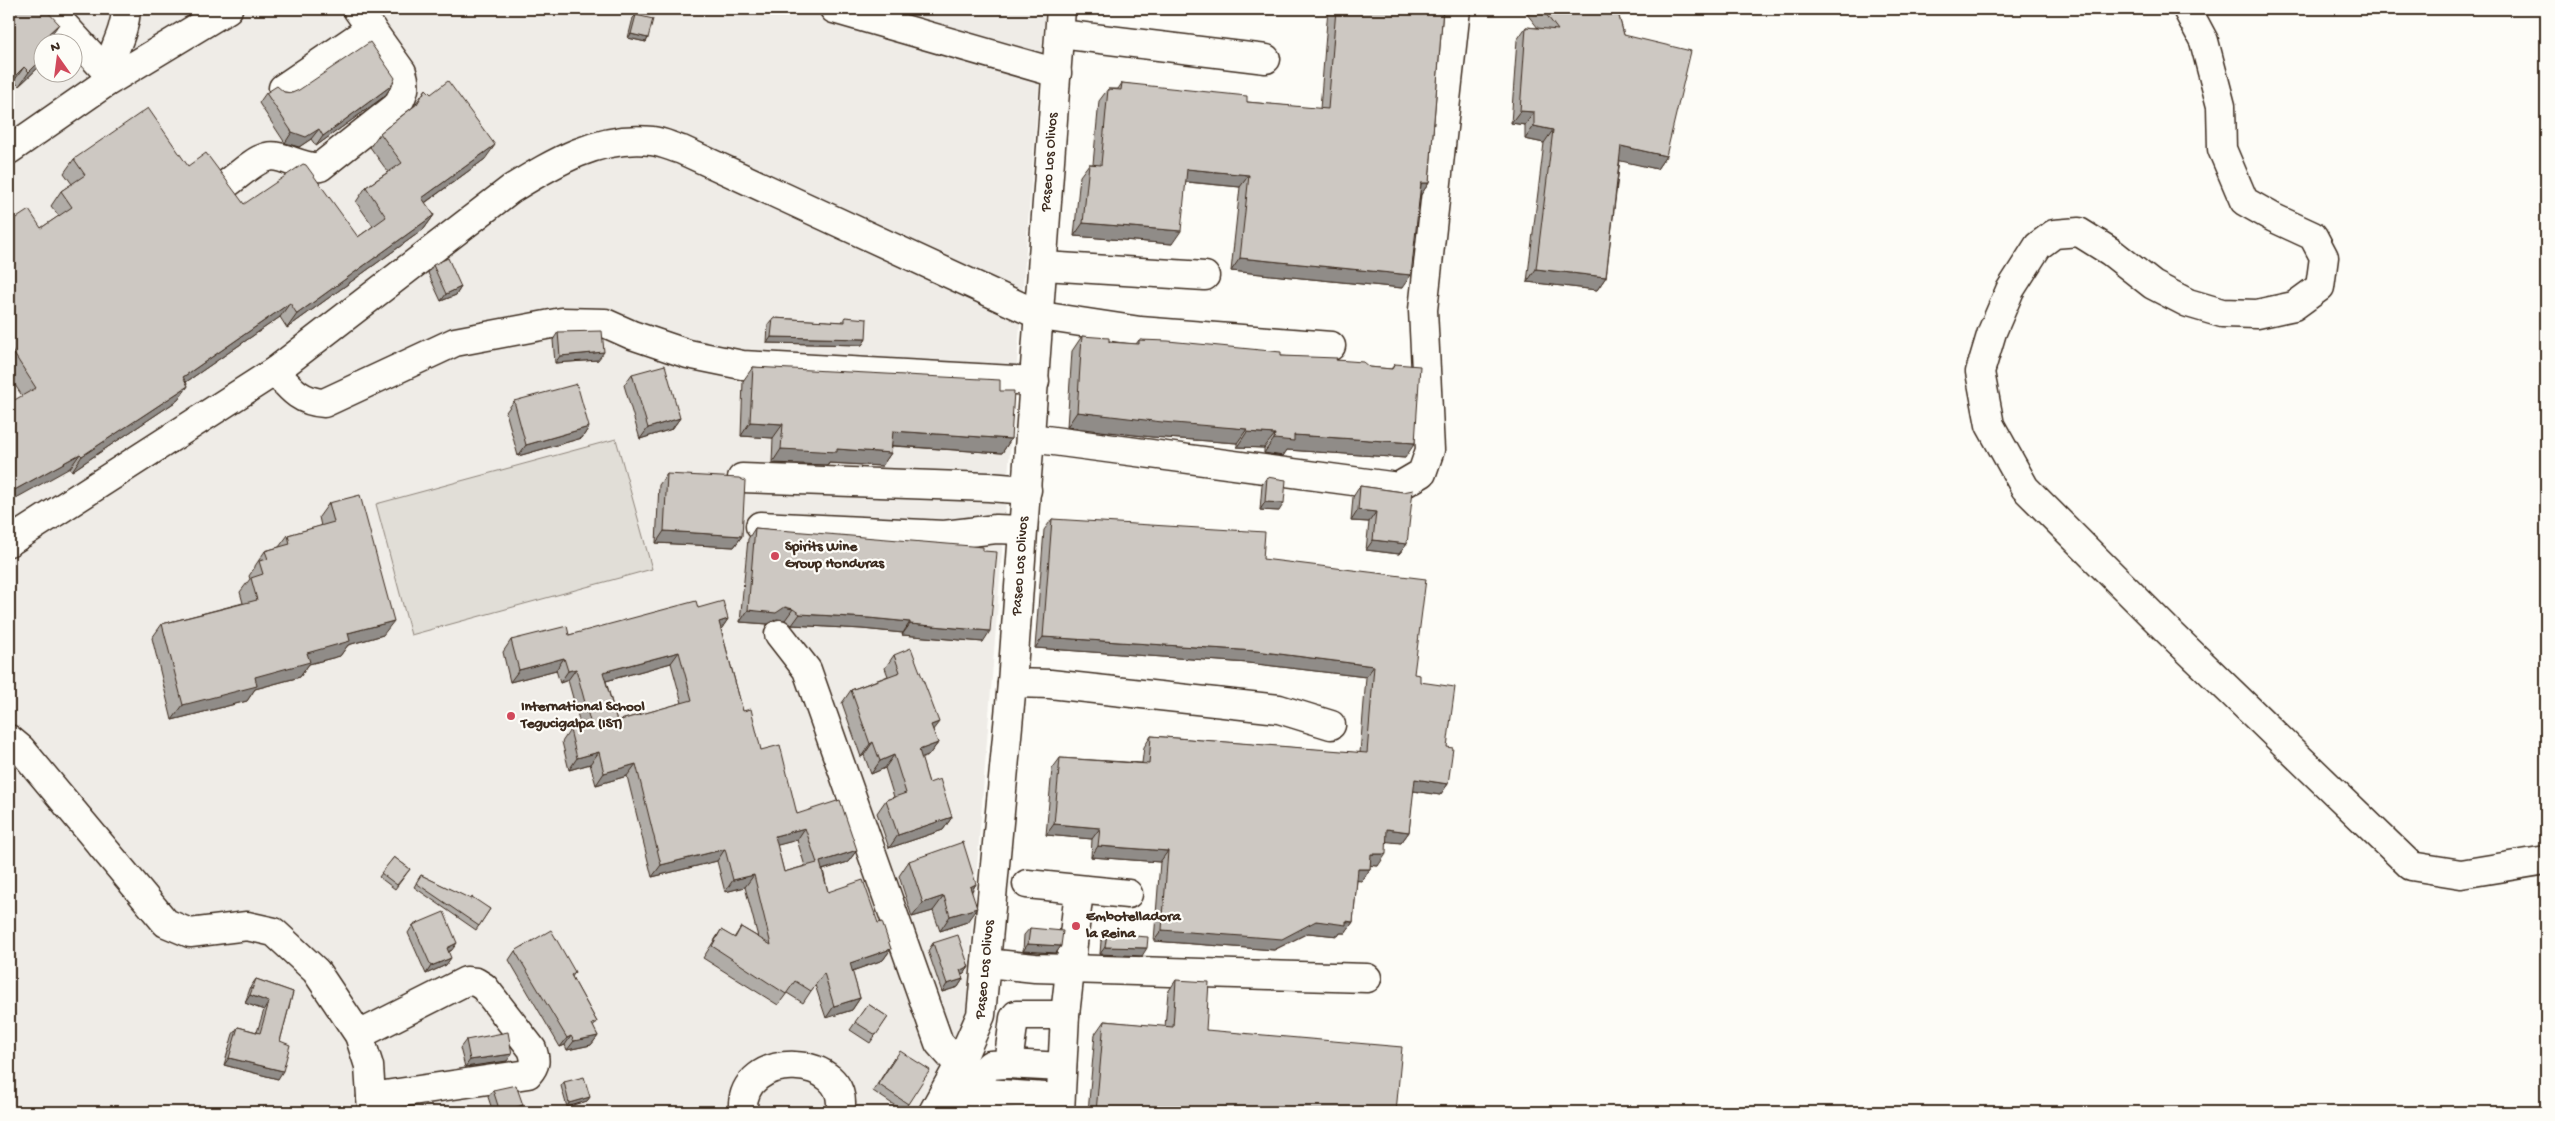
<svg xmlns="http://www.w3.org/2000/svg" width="2555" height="1121" viewBox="0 0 2555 1121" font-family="'Gochi Hand',sans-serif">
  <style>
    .built { fill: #efece7; fill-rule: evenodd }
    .green { fill: #e1ded7; stroke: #8e847a }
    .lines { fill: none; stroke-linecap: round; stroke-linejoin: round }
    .minor-casing { stroke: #3b2a1e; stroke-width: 31 }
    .minor { stroke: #fdfcf7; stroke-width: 28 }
    .wall { fill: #b0aca7; stroke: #3b2a1e; fill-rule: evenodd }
    .shaded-wall { fill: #908c88; stroke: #3b2a1e }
    .building { fill: #cdc8c2; stroke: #3b2a1e; fill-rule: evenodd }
    .poi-dot { fill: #d1495b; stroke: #fdfcf7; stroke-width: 2 }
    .labels { text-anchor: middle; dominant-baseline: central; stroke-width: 4.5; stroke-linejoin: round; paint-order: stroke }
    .street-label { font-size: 15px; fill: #3b2a1e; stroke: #fdfcf7 }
    .poi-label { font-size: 15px; font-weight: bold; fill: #3b2a1e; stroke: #fdfcf7; text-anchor: start }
  </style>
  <rect width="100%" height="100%" fill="#fdfcf7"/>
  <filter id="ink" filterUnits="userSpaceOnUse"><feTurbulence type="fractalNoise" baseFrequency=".02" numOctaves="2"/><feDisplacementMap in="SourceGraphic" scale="10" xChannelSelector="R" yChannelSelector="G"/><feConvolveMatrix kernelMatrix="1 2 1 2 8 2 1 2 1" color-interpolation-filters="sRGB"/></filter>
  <g filter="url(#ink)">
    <path class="built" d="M9,9H1045L964,1030L914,1112H9ZM42,42H72V72H42Z"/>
    <path class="green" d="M616,439L652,569L411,635L376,504Z"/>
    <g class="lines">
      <defs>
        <g id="minor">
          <path d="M49,9L106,71"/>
          <path d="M834,9L1057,73"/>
          <path d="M2187,9L2204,41L2221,106L2222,149L2244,201L2274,218L2313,236L2324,257L2320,287L2294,306L2257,314L2222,313L2188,303L2153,285L2111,252L2079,232L2054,234L2038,246L2010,290L1992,332L1980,372L1990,425L2025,488L2168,631L2411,866L2461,874L2546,860"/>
          <path d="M1060,34L1266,59"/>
          <path d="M104,84L228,9"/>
          <path d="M283,88L371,28"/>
          <path d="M9,150L104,84C108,57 125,36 126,9"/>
          <path d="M228,183C239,175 254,160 267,157C281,153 302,169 320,167L397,106C404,93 407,86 402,72L357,9"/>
          <path d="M1044,266L1205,276"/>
          <path d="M275,371C290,388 300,402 324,403L455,342L562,322L605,323L632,335L688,354L742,365L1035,381"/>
          <path d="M1031,438L1398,487L1422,473L1430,450L1423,310L1456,9"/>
          <path d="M742,478L989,487L1027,490"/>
          <path d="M760,526L944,535L996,529L1023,530"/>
          <path d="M9,542L275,371L511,189C555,162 599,135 652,141C662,142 672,147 682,150L1041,316L1140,331L1331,346"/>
          <path d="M779,634L807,670L939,1043L959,1065"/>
          <path d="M1012,683L1050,684L1279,709L1331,725"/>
          <path d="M9,739L21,749L166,923L190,933L247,926L274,932L316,971L359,1035L369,1066L372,1112"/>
          <path d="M1027,884L1128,894"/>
          <path d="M986,963L1035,968L1367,978"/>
          <path d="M359,1035L466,981L476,982L484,987L532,1049C536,1060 536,1065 528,1074L371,1097"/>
          <path d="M1008,1064L1062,1067"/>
          <path d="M972,1092L1060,1098"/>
          <path d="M743,1112C738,1047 853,1054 840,1112"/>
          <path id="s1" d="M933,1112L959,1065L981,1015L1012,683L1061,9"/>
          <path d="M961,1112L985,1070L990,1065L1008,1064L1014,1018L1016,1015H1065"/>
          <path d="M1060,1112L1065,1015L1079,890"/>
        </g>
      </defs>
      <use href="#minor" class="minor-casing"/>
      <use href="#minor" class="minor"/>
    </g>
    <g class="wall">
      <path d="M9,9L49,38L42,42V64L19,86L14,81Z"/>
      <path d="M1328,9H1443L1429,183L1420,196L1402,288L1231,271L1240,187L1186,182L1172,244L1074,236L1080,176L1089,164H1093L1099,101L1108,89H1118L1122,83L1247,102L1320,109Z"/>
      <path d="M1523,9H1617L1624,35L1666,156L1657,169L1620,160L1606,277L1597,290L1527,282L1544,143L1525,139V125L1511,123L1517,40L1526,27L1538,28Z"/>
      <path d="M636,15L648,38L646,42L628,38L633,18Z"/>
      <path d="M392,85L385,96L316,146L311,139L299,147L285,143L259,103L266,93L284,92L292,93Z"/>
      <path d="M426,89L485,159L425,203L434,215L424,229L287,328L280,317L186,382L188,386L178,400L72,471L9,376V223L41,228L59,216L51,206L61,191L72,184L64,173L74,159L188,166L244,204L358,237L373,226L356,202L366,187L388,172L370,147L380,133L414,106Z"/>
      <path d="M433,265L461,287L456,295L441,301L428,273Z"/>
      <path d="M845,317L866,339L862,345L767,343L768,324L773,318L842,322Z"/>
      <path d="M558,332L598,360L555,363L553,340Z"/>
      <path d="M1082,336L1109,342L1136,344L1139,340L1281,356L1336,360L1369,367L1391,369L1395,364L1405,458L1287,450L1283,456L1264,453V448L1237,447V443L1152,437L1067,427L1072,351Z"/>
      <path d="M753,367L1000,391L1011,439L1002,453L892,446L891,453L882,466L829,463L828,465L772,463L773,438L741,436L743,381Z"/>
      <path d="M632,374L680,418L672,429L640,439L624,385Z"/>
      <path d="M514,401L589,427L582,438L518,456L506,412Z"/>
      <path d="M667,474L742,536L734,547L656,543L659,485Z"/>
      <path d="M1267,477L1279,511L1260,510L1262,485Z"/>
      <path d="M1360,486L1403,492L1407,544L1399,554L1366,550L1369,522L1351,521L1353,497Z"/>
      <path d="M329,503L383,635L348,645L340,656L309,664L300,677L255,689L247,701L172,720L152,638L162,624L243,603L240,592L250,579L249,576L255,567V566L265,551L279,547L288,535L321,526L319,517Z"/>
      <path d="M1052,519L1263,559L1414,674L1420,682L1447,747L1448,784L1440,795L1413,791L1409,832L1401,843L1387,841L1378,866L1370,865V869L1362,881L1357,880L1353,922L1345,933H1340L1338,936L1308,933L1274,950L1154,941L1160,862L1091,857L1092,839L1046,835L1052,769L1060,758L1142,763L1144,747L1151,736L1360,753L1366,677L1248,663L1035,648L1044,530Z"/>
      <path d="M755,528L983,551V642L902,635L903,633L862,629L792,625L785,620L777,619L768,624L740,622L748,539Z"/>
      <path d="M698,608L728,619L721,629L743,711L761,750L797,814L857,850L848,862L823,870L828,892L878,923L891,949L883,960L852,971L860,998L852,1010L826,1018L815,985L803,1003L787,993L778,1005L703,958L721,930L734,938L741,927L758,937L745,887L725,892L717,861L652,877L627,776L596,785L590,764L569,770L562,742L570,730L581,727L568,680L560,683L556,670L510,682L503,652L511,640L569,635ZM671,663L682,703L617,721L606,681ZM797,840L805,866L784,872L777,845Z"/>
      <path d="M894,655L933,730L938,743L928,756L921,758L929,783L952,817L943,830L889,848L877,813L886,800L894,797L885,768L871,774L864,755L861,757L842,703L851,690L888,676L885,668Z"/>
      <path d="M394,857L410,869L395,889L379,877Z"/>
      <path d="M909,861L976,884L972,891L967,922L940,931L933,911L912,917L899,876Z"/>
      <path d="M421,875L490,909L476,930L414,887Z"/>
      <path d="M413,925L452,950L449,952L446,965L426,974L408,933Z"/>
      <path d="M1030,928L1061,946L1056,953L1023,951L1024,935Z"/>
      <path d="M1107,934L1142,956L1100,954L1101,941Z"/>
      <path d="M933,943L969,967L964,974L961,975L963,979L958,987L942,992L928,951Z"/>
      <path d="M515,951L575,972L572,977L597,1022L593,1027L598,1036L591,1045L567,1050L565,1045L560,1047L509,960Z"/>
      <path d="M256,979L293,992L280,1041L278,1079L224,1065L233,1034L238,1027L257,1032L264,1010L245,1003L251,986Z"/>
      <path d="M1176,980L1206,1030L1396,1112H1088L1095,1034L1104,1021L1165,1027L1168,992Z"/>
      <path d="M868,1004L888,1017L870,1043L850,1030Z"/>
      <path d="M466,1040L507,1061L465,1067L460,1048Z"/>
      <path d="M894,1058L908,1104L903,1111L873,1091Z"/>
      <path d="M564,1082L590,1097L587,1101L567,1107L561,1086Z"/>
      <path d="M493,1090L523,1105L518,1112H493L488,1097Z"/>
    </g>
    <g class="shaded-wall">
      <path d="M59,24L49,38L44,42L45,37Z"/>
      <path d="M631,34L648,38L646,42L628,38Z"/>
      <path d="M42,59V64L19,86L29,72Z"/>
      <path d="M24,67L14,81L9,86V82Z"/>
      <path d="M392,85L385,96L316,146L323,136Z"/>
      <path d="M1520,111L1534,112L1525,125L1511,123Z"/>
      <path d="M1534,126L1553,130L1544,143L1525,139Z"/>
      <path d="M319,129L311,139L299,147L285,143L292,132Z"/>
      <path d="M495,145L485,159L412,212L422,198Z"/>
      <path d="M1621,146L1666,156L1657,169L1612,159Z"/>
      <path d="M1187,169L1249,175L1240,187L1178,181Z"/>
      <path d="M1421,183H1429L1420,196Z"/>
      <path d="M434,215L424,229L287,328L297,314Z"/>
      <path d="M1083,223L1181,231L1172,244L1074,236Z"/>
      <path d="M1240,258L1411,275L1402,288L1231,271Z"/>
      <path d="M1536,269L1606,277L1597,290L1527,282Z"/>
      <path d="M461,287L456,295L441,301L446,294Z"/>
      <path d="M290,303L280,317L173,391L183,377Z"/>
      <path d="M771,337L866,339L862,345L767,343Z"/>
      <path d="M604,352L598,360L555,363L560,356Z"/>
      <path d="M188,386L178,400L72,471L82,456Z"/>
      <path d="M1077,412L1247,429L1237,443L1152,437L1067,427Z"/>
      <path d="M680,418L672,429L640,439L648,428Z"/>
      <path d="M750,422L783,424L773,438L741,436Z"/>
      <path d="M589,427L582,438L518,456L526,445Z"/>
      <path d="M893,431L1011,439L1002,453L883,445Z"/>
      <path d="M1247,432L1275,434L1264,448L1237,447Z"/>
      <path d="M1294,435L1415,443L1405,458L1287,450L1283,456L1264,453L1274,439Z"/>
      <path d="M781,449H837L891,453L882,466L829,463L828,465L772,463Z"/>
      <path d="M80,454L70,468L9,502V493Z"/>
      <path d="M1265,502L1284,503L1279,511L1260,510Z"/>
      <path d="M1358,510L1376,512L1369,522L1351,521Z"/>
      <path d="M664,531L742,536L734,547L656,543Z"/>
      <path d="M1373,540L1407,544L1399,554L1366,550Z"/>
      <path d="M785,607L793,609L785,620L777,619L768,624L740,622L748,610Z"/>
      <path d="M800,614L869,618L910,622L903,633L862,629L792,625Z"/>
      <path d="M728,619L720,631L719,622Z"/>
      <path d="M394,621L383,635L348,645L340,656L309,664L300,677L255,689L247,701L172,720L183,705L255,677L307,653L348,633Z"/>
      <path d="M910,624L990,631L983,642L902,635Z"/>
      <path d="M1043,637L1256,651L1374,666L1366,677L1248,663L1035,648Z"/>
      <path d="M679,652L671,663L595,684L603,672Z"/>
      <path d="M564,658L556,670L510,682L519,670Z"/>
      <path d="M576,669L568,680L560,683L568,671Z"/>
      <path d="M939,722L929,735L931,725Z"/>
      <path d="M873,742L864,755L861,757L870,744Z"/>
      <path d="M938,743L928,756L910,763L919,750Z"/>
      <path d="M599,752L590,764L569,770L577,758Z"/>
      <path d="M894,755L885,768L871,774L880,761Z"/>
      <path d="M636,764L627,776L596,785L604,773Z"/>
      <path d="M1415,779L1448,784L1440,795L1407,790Z"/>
      <path d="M952,817L943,830L889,848L898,835Z"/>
      <path d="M1054,824L1100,828L1092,839L1046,835Z"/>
      <path d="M805,828L797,840L767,848L775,836Z"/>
      <path d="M1387,829L1409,832L1401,843L1380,841Z"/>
      <path d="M1098,846L1168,851L1160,862L1091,857Z"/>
      <path d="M725,849L717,861L652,877L661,865Z"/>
      <path d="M857,850L848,862L812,873L820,862Z"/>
      <path d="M1371,854H1386L1378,866L1363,865Z"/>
      <path d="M1358,869H1370L1362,881L1350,880Z"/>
      <path d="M754,875L745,887L725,892L733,880Z"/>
      <path d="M976,884L966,899L970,887Z"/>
      <path d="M944,896L933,911L912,917L923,903Z"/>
      <path d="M977,908L967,922L940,931L950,916Z"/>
      <path d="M1316,921L1353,922L1345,933H1340L1338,936L1308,933L1274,950L1154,941L1162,930Z"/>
      <path d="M457,943L452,950L441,955L447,948Z"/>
      <path d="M1028,944L1061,946L1056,953L1023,951Z"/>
      <path d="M1105,947L1147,948L1142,956L1100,954Z"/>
      <path d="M891,949L883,960L841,975L850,963Z"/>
      <path d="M451,958L446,965L426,974L431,966Z"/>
      <path d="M969,967L964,974L954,977L960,970Z"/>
      <path d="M963,979L958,987L942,992L947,984Z"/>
      <path d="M250,995L269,1002L264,1010L245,1003Z"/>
      <path d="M860,998L852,1010L826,1018L834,1006Z"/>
      <path d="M571,1036L565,1045L560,1047L567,1038Z"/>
      <path d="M598,1036L591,1045L567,1050L574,1041Z"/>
      <path d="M512,1054L507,1061L465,1067L470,1060Z"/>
      <path d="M229,1058L283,1071L278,1079L224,1065Z"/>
      <path d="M590,1097L587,1101L567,1107L569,1103Z"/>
      <path d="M523,1105L518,1112H500Z"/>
    </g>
    <g class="building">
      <path d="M9,9H45L59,24L45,37L51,42H42V59L29,72L24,67L9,82Z"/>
      <path d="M1336,9H1443L1429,183H1421L1411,275L1240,258L1249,175L1187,169L1181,231L1083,223L1089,164L1101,165L1108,89L1121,90L1122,83L1247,96V102L1328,109Z"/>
      <path d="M1542,9H1617L1624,35L1691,51L1666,156L1621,146L1606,277L1536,269L1553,130L1534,126V112L1520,111L1526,27L1558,30Z"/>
      <path d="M636,15L653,19L648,38L631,34Z"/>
      <path d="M370,42L395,78L392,85L323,136L319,129L306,137L292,132L266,93L277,86L284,92L292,93L299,90Z"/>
      <path d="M448,81L495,145L422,198L434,215L297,314L290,303L183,377L188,386L82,456L80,454L9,493V403L36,388L9,346V223L29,210L41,228L72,207L61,191L85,175L74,159L148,108L188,166L206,153L244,204L303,164L306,165L358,237L386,217L366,187L402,163L380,133L417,104L426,89L431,94Z"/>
      <path d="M448,258L461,287L446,294L433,265Z"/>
      <path d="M845,317L867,319L866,339L771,337L773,318L845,322Z"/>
      <path d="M602,331L604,352L560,356L558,332Z"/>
      <path d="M1082,336L1109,338V342L1139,344V340L1168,341L1281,352V356L1337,358L1336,360L1363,362L1369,367L1392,369L1395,364L1420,366L1415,443L1294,435V441L1274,439L1275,434L1247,432V429L1162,422L1077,412Z"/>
      <path d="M665,365L680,418L648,428L632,374Z"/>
      <path d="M753,367L1000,380V391H1014L1011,439L893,431L891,453L837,449V452L781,449L783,424L750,422Z"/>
      <path d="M577,384L589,427L526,445L514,401Z"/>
      <path d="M667,474L739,478L745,481L742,536L664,531Z"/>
      <path d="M1267,477L1286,480L1284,503L1265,502Z"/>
      <path d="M1360,486L1403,492L1413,490L1407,544L1373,540L1376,512L1358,510Z"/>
      <path d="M360,495L394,621L348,633L350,641L307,653L310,662L255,677L257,686L183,705L162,624L257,600L251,578L263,574L259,561L268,559L265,551L290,544L288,535L334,522L329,503Z"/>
      <path d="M1052,519L1265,532L1263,559L1426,579L1414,674L1420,675V682L1455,687L1447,747L1453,748L1448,784L1415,779L1409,832L1387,829L1386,854H1371L1370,869H1358L1353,922L1346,921V925L1316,921L1282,939L1162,930L1168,851L1098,846L1100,828L1054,824L1060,758L1149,764L1151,736L1367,753L1374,666L1256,651L1043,637Z"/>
      <path d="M755,528L983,547V551L997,552L990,631L910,624V622L869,618L800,614L793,609L785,607L776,613L748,610Z"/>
      <path d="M696,601L698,608L723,601L728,619L719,622L743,711L751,709L761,750L780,745L797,814L840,800L857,850L820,862L828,892L863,880L878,923L882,922L891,949L850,963L860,998L834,1006L824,973L811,991L795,981L786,994L712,946L721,930L735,938L741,927L771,945L754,875L733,880L725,849L661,865L636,764L604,773L599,752L577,758L570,730L591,725L576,669L568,671L564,658L519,670L511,640L567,626L569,635ZM679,652L692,700L617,721L603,672ZM805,828L817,863L784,872L775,836Z"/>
      <path d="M911,648L939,722L931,725L938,743L919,750L929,783L940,779L952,817L898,835L886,800L906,793L894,755L880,761L873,742L870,744L851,690L900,672L894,655Z"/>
      <path d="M963,842L976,884L970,887L977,908L950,916L944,896L923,903L909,861Z"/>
      <path d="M394,857L410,869L397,885L381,873Z"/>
      <path d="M421,875L471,899L472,897L490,909L479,926L416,883Z"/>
      <path d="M444,912L457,943L447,948L451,958L431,966L413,925Z"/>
      <path d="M1030,928L1063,931L1061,946L1028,944Z"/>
      <path d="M551,930L575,972L571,975L597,1022L592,1024L598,1036L574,1041L571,1036L567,1038L515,951Z"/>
      <path d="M1107,934L1148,937L1147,948L1105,947Z"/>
      <path d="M958,935L969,967L960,970L963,979L947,984L933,943Z"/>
      <path d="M256,979L293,992L280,1041L290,1045L283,1071L229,1058L238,1027L260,1033L269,1002L250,995Z"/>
      <path d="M1176,980L1209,982L1206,1030L1402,1047L1396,1112H1096L1104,1021L1173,1027Z"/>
      <path d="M868,1004L888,1017L876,1035L855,1022Z"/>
      <path d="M508,1032L512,1054L470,1060L466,1040Z"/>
      <path d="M900,1051L930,1070L908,1104L878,1084Z"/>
      <path d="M584,1077L590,1097L569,1103L564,1082Z"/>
      <path d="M516,1085L523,1105L500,1112L493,1090Z"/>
    </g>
  </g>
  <g class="poi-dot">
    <circle cx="775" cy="556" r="5"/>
    <circle cx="511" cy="716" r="5"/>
    <circle cx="1076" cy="926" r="5"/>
  </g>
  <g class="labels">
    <g class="street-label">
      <text stroke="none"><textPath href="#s1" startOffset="964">Paseo Los Olivos</textPath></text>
      <text stroke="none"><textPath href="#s1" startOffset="559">Paseo Los Olivos</textPath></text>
      <text stroke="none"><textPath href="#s1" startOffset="154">Paseo Los Olivos</textPath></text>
    </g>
    <g class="poi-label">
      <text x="785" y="547">Spirits Wine<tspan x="785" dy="17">Group Honduras</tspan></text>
      <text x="521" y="707">International School<tspan x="521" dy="17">Tegucigalpa (IST)</tspan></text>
      <text x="1086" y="917">Embotelladora<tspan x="1086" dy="17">la Reina</tspan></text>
    </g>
  </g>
  <rect width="2555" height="1121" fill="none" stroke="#fdfcf7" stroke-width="30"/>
  <rect x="15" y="15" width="2525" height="1091" fill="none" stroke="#3b2a1e" stroke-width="2" filter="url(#ink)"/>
  <g transform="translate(58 58) rotate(346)"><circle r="24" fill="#fdfcf7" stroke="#afa8a0"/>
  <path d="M0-4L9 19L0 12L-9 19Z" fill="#d1495b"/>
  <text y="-8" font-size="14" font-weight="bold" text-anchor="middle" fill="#3b2a1e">N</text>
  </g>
</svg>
